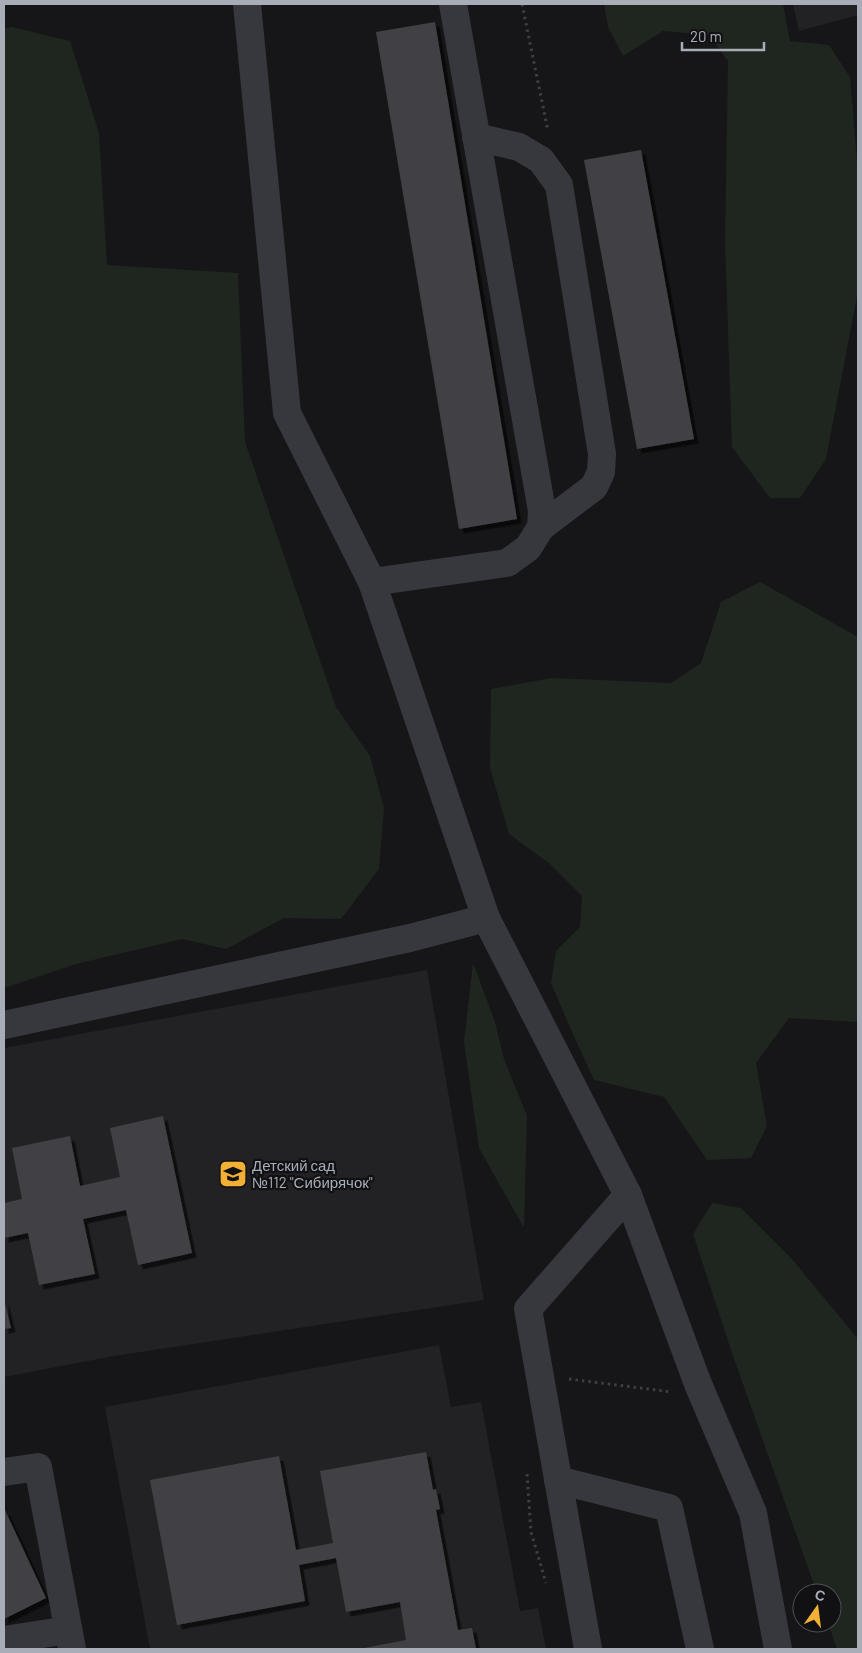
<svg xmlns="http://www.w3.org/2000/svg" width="862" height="1653" viewBox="0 0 862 1653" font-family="Barlow,sans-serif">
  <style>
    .built { fill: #222225 }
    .green { fill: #1e261f }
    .building { fill: #404145; filter: url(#shadow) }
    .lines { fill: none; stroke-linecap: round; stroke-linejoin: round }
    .path { stroke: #3d3f44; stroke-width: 3; stroke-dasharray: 2.5 4; stroke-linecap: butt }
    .minor { stroke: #37383d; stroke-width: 28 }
    .labels { text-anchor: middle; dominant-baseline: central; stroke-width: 4.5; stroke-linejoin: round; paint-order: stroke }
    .poi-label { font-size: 15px; fill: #a8adb8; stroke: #111113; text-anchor: start }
  </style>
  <defs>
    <filter id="shadow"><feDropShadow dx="4.5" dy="4.5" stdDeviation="0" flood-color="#0009"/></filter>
  </defs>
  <rect width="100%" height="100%" fill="#161618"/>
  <g class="built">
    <path d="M793,4H858V15L799,31Z"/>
    <path d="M427,970L484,1300L114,1356L4,1377V1048Z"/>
    <path d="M439,1345L451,1407L481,1402L520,1611L538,1608L546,1649H150L105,1407Z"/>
  </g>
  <g class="green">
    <path d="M604,4H783L790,41L829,45L850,77L858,173V291L826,459L800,498H770L732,447L725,241L728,61L709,35L663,31L623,56L608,27Z"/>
    <path d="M12,27L70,41L99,133L107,265L238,273L245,442L336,707L370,756L384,808L379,869L341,919L284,918L226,949L182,939L76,964L4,988V29Z"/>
    <path d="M760,582L858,637V1022L789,1018L756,1063L767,1126L751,1158L707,1160L664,1097L594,1080L572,1032L551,983L556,951L580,927L582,896L550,864L509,834L490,768L491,689L551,678L671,683L701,663L721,602Z"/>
    <path d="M473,963L495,1022L504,1059L527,1116L524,1228L479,1148L464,1042Z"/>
    <path d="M712,1203L741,1208L792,1259L858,1339V1649H837L828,1623H832V1593H817L732,1353L693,1234Z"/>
  </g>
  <g class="building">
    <path d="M435,22L517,519L459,529L376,32Z"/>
    <path d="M641,150L694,439L637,449L584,160Z"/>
    <path d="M163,1116L192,1253L138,1265L126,1210L83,1219L95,1274L39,1285L28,1233L4,1238V1203L22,1199L12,1148L70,1136L80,1186L120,1177L110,1128Z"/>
    <path d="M4,1299L11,1328L4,1329Z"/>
    <path d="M426,1452L433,1490L436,1489L440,1509L436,1510L458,1630L472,1628L476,1649H359L406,1640L400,1602L346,1612L336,1558L299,1565L305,1601L177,1625L150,1480L279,1456L296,1550L333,1543L320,1471Z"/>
    <path d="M5,1510L46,1598L4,1619V1512Z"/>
  </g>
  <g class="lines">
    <g class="path">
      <path d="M522,4L548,131"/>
      <path d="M569,1379L672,1392"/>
      <path d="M527,1474L531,1532L546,1583"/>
    </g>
    <g class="minor">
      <path d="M247,4L287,413L372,582L486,918L628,1195L698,1384L753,1513L778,1649"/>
      <path d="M476,137L519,147L541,160L559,185L602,454L601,472L594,487L541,527"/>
      <path d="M372,582L507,563L528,548L541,527L542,511L453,4"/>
      <path d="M4,1025L410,938L486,918"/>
      <path d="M4,1472L38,1467L72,1649"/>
      <path d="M558,1480L669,1508L700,1649"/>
      <path d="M4,1640L68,1630"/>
      <path d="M588,1649L528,1309L628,1195"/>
    </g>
  </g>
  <defs>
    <symbol id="school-square" viewBox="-11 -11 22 22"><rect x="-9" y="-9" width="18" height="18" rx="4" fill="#f2b134" stroke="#111113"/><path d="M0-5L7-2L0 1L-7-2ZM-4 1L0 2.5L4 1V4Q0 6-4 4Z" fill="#111"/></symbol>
  </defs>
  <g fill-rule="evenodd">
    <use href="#school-square" x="217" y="1158" width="32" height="32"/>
  </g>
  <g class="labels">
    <g class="poi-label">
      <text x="252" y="1165">Детский сад<tspan x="252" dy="17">№112 "Сибирячок"</tspan></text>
    </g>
  </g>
  <rect width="862" height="1653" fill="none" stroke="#a8adb8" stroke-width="10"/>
  <g transform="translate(817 1608) rotate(14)"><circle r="24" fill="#111113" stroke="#4d4f55"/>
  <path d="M0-4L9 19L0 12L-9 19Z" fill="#f2b134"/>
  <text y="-8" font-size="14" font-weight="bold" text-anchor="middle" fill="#a8adb8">С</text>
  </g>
  <path d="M682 42v8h82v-8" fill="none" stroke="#a8adb8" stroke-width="2.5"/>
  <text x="690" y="42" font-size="15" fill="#a8adb8" stroke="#111113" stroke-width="4" paint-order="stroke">20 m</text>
</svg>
